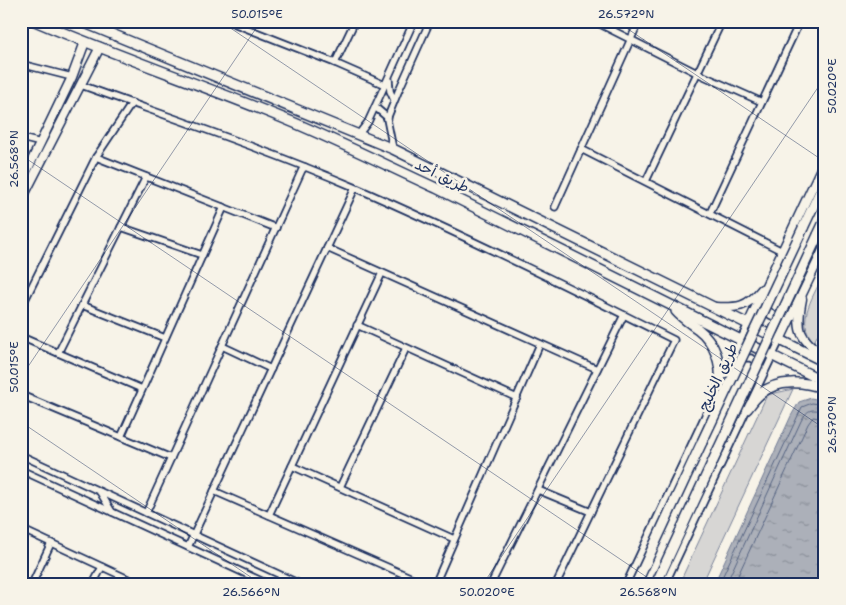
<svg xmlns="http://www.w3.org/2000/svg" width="846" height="605" viewBox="0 0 846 605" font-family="'Shantell Sans','Playpen Sans Arabic',sans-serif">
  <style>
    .green { fill: #d7d6d4; stroke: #798299 }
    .water { fill: url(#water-ripples); stroke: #727c95 }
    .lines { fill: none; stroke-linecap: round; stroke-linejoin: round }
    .shore { stroke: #556382; stroke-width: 1 }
    .street-casing { stroke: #1b2f5e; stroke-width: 9 }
    .secondary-casing { stroke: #1b2f5e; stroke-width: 11 }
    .primary-casing { stroke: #1b2f5e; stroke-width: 12 }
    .street { stroke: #f7f3e8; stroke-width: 5.5 }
    .secondary { stroke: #f7f3e8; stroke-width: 8 }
    .primary { stroke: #f7f3e8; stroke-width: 9 }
    .primary-bridge-casing { stroke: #1b2f5e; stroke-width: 12; stroke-linecap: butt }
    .primary-bridge { stroke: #f7f3e8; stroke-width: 9 }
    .ticks { fill: none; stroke: #1b2f5e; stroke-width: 1; stroke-opacity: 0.45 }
    .labels { text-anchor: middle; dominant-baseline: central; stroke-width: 5; stroke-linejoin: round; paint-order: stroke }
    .street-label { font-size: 15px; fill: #1b2f5e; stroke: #f7f3e8 }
    .neatline { fill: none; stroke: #1b2f5e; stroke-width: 2 }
    .ticks-label { font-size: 12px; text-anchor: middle; fill: #1b2f5e }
  </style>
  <defs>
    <pattern id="water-ripples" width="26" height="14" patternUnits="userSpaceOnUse" patternTransform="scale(1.25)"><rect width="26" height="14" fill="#acb0b9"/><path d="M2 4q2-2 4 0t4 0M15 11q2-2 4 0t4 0" fill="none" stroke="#8b909a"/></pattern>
  </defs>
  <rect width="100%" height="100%" fill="#f7f3e8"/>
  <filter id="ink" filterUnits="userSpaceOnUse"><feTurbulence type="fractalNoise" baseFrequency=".02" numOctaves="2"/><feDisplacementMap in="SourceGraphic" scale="10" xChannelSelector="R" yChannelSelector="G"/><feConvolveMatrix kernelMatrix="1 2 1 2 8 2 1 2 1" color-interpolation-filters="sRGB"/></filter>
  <g filter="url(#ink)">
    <g class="green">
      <path d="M825,272V320L814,342C794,321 815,294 825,272Z"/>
      <path d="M793,389L702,584H679L767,395Z"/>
    </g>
    <path class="water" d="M811,398L825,401V584H714L791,416L799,402Z"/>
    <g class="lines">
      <g class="shore">
        <path d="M719,584L802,407L812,403L825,405"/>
        <path d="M726,584L801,421C809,407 811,410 825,411"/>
        <path d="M734,584L808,424L813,417L825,419"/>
      </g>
      <defs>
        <g id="street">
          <path d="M228,21L335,63L385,85"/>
          <path d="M594,21L697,73L762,102"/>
          <path d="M123,23L124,21"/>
          <path d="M335,63L355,21"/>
          <path d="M21,64L72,77"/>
          <path d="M389,79L390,91L394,100"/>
          <path d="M81,85C172,118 265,149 354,187C462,234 569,287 674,340L556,584"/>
          <path d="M375,107L388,118"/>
          <path d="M358,135L368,122L414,21"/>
          <path d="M21,138L41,143"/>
          <path d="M393,149L387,119L398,92L430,21"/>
          <path d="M581,149L782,251"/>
          <path d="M96,157L276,228"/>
          <path d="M646,181L722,21"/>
          <path d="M555,207L639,21"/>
          <path d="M710,213L800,21"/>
          <path d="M121,227L202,255"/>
          <path d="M327,248L597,369"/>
          <path d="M82,305L165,338"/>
          <path d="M21,308L96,157L132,103"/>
          <path d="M357,325L517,398"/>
          <path d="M21,337L142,389"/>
          <path d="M222,346L271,369"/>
          <path d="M58,353L146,177"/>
          <path d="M740,358H751L761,367L758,380"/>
          <path d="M21,395L171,458"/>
          <path d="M752,399L780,340"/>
          <path d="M121,437L224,207"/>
          <path d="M21,455L300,584"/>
          <path d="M292,466L454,539"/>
          <path d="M21,470L268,584"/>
          <path d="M340,487L406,348"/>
          <path d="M538,490L591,512"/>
          <path d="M214,491L426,584"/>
          <path d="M100,492L112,512"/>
          <path d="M146,513L302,170L305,167"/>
          <path d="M269,515L382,273"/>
          <path d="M21,529L139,584"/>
          <path d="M188,547L355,188"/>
          <path d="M32,584L51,543"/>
          <path d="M93,584L102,567"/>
          <path d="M435,584L540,344"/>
          <path d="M491,584L624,315"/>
          <path d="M626,584L748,324"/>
          <path d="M665,584L748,407"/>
        </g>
        <g id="secondary">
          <path d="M21,183L72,77L85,42"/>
          <path d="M21,201L100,47"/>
          <path d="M802,299C796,329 798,339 825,356"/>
          <path d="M764,304C768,314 773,318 784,316"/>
          <path d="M715,307C737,308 747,308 762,289"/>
          <path d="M748,324L825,160"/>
          <path d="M780,340L825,246"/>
        </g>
        <g id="primary">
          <path d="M35,21C119,57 206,86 290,121C340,142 388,166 436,188L825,382"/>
          <path d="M80,21L393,149L825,362"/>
          <path d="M803,228L825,181"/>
          <path d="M818,235L825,220"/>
          <path d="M676,311C682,318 690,323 698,329C715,342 722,364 720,385"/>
          <path d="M747,409C751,404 755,398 760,394C778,379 804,381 825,389"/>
          <path d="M636,584L702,442"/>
          <path d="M656,584L718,450"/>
        </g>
      </defs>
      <use href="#street" class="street-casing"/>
      <use href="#secondary" class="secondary-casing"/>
      <use href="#primary" class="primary-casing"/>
      <use href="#street" class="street"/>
      <use href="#secondary" class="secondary"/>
      <use href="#primary" class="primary"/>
      <defs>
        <g id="primary-bridge">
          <path d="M702,442L803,228"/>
          <path d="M718,450L818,235"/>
        </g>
      </defs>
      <use href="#primary-bridge" class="primary-bridge-casing"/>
      <use href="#primary-bridge" class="primary-bridge"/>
    </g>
  </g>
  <path class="ticks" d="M220,21L825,429M616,21L825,162M21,155L657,584M21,377L261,21M21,422L261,584M483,584L825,77"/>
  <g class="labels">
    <g class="street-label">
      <text transform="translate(442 176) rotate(26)">طريق أحد</text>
      <text transform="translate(718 377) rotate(-65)">طريق الخليج</text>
    </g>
  </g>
  <rect width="846" height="605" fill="none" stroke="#f7f3e8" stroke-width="55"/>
  <rect x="28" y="28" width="790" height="550" class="neatline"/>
  <g class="ticks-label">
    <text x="257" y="18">50.015°E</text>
    <text x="626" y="18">26.572°N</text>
    <text transform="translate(832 86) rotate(-90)" y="4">50.020°E</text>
    <text transform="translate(14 159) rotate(-90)" y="4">26.568°N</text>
    <text transform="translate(14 367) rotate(-90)" y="4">50.015°E</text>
    <text transform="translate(832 425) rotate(-90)" y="4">26.570°N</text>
    <text x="251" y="596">26.566°N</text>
    <text x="487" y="596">50.020°E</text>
    <text x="648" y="596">26.568°N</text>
  </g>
</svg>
